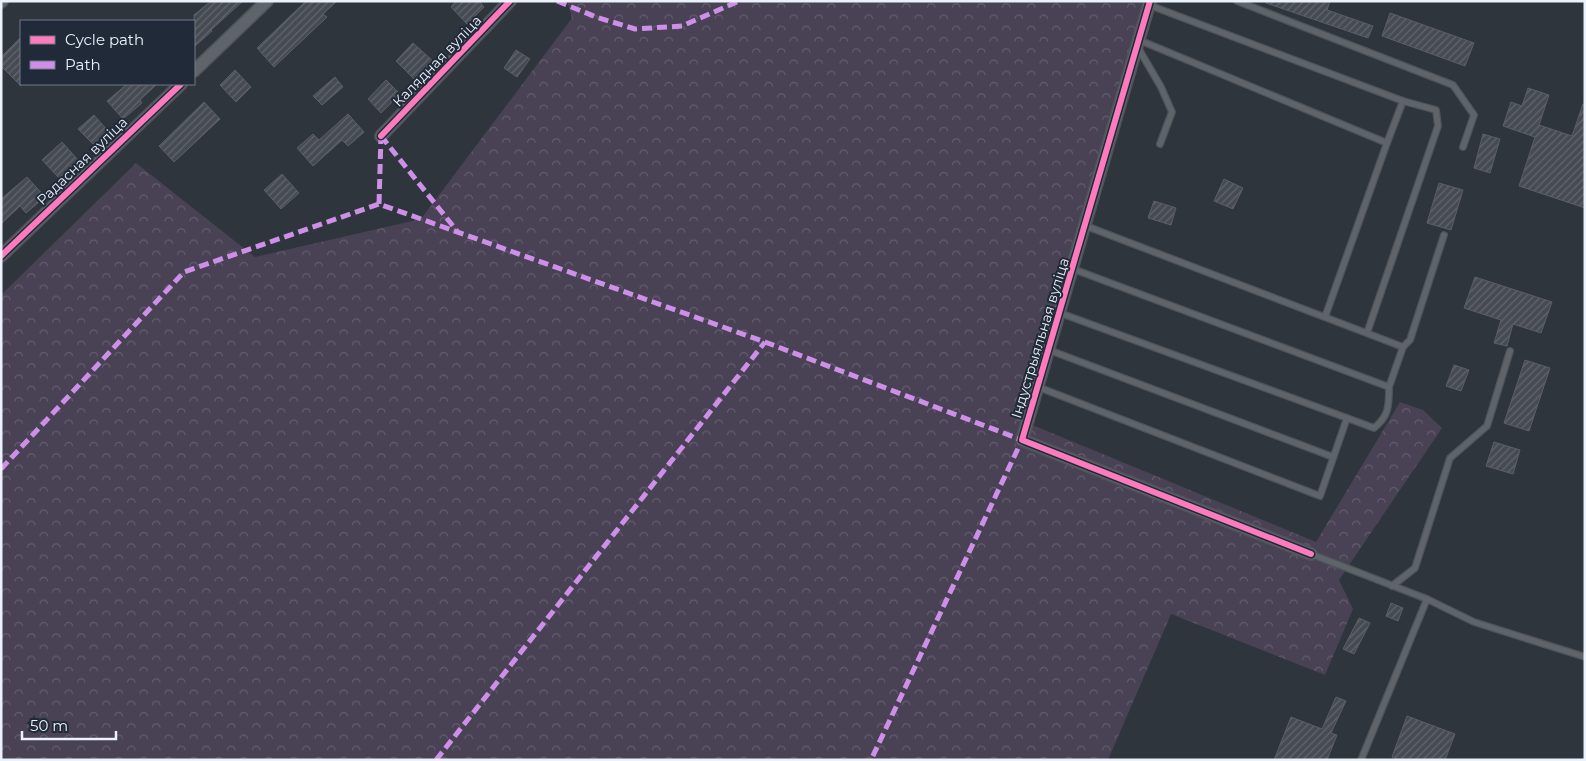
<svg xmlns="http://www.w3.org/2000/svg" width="1586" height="761" viewBox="0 0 1586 761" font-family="Montserrat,sans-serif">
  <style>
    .forest { fill: url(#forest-crowns) }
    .building { fill: url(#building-hatch); stroke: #5b5e66 }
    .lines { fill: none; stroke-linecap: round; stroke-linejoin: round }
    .lane-casing { stroke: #4f545b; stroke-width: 8 }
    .street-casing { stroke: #4f545b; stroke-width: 14 }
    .lane { stroke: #5f646a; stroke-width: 5.5 }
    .street { stroke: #5f646a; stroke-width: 11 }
    .quiet { stroke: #ce8fe9; stroke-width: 5; stroke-dasharray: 10 5; stroke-linecap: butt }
    .cycleway-casing { stroke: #202a38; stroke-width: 9 }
    .cycleway { stroke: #fd7abc; stroke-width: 6 }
    .labels { text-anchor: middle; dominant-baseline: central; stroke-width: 4; stroke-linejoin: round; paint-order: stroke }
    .street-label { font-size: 14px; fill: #ebf2fc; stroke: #202a38 }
  </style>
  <defs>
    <pattern id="forest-crowns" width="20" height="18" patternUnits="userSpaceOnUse" patternTransform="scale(1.25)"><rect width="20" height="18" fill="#494154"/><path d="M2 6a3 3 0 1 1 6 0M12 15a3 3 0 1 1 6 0" fill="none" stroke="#635d6e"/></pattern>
    <pattern id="building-hatch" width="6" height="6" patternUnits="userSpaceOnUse" patternTransform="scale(1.25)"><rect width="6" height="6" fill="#464a53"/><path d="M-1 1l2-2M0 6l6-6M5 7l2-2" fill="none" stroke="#61656d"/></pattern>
  </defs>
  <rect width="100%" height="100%" fill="#2f353c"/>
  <path class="forest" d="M567,1H1146L1030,424L1316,542L1400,402L1423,410L1442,428L1339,580L1353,609L1325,675L1171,614L1108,760H1V295L136,163L255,257L421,219L572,18Z"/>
  <g class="building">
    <path d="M211,1H243L211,30L212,31L194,47V15Z"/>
    <path d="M306,1H337L323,14L327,17L274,67L257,48Z"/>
    <path d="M456,1H479L484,7L467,24L451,7Z"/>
    <path d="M1266,1H1330L1327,10L1373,26L1368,38L1266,3Z"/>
    <path d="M1390,13L1474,43L1465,66L1382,36Z"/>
    <path d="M21,37V86L1,66V57Z"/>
    <path d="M413,43L433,61L415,80L396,61Z"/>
    <path d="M516,50L530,59L517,77L504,68Z"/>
    <path d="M235,70L251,87L236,102L220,85Z"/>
    <path d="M335,77L343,87L322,105L313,96Z"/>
    <path d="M386,80L400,94L381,113L368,99Z"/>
    <path d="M127,84H157L140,100L142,103L123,119L107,101Z"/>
    <path d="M1528,88L1549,95L1539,125L1572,136L1583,104H1585V208L1519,186L1535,137L1503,126L1511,102L1522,106Z"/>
    <path d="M204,102L220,119L174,162L159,146Z"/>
    <path d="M348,114L364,132L348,146L342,140L313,166L297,148L313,134L319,140Z"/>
    <path d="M94,115L108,131L93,144L78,129Z"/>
    <path d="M1483,134L1500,139L1490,173L1474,168Z"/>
    <path d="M62,142L78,160L59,178L42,160Z"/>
    <path d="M282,174L299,193L281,209L264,190Z"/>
    <path d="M27,177L45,197L26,213L20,206L1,224V199Z"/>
    <path d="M1224,179L1243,188L1233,209L1214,201Z"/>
    <path d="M1439,183L1463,190L1451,230L1427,223Z"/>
    <path d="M1154,201L1176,208L1171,225L1148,218Z"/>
    <path d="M1475,277L1552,302L1541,333L1513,324L1507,346L1494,343L1501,320L1464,308Z"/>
    <path d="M1525,360L1550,368L1529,431L1504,423Z"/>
    <path d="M1454,365L1469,370L1461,391L1446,386Z"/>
    <path d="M1494,442L1520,450L1513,474L1486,466Z"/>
    <path d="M1391,603L1403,608L1398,621L1386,616Z"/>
    <path d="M1359,618L1370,623L1354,654L1343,649Z"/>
    <path d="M1336,697L1346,701L1331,733L1337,735L1327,760H1274L1291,717L1322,729Z"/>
    <path d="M1407,716L1455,734L1445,760H1400L1392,757Z"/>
  </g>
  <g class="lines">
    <defs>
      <g id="lane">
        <path d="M1237,1L1453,85L1474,115L1463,147"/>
        <path d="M1149,5L1403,101L1436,110L1438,126L1367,333"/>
        <path d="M1139,40L1387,143L1325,317"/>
        <path d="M1137,46L1161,87L1172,112L1160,144"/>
        <path d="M1387,143L1403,101"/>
        <path d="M1086,226L1403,347"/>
        <path d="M1073,269L1389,387L1403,347L1410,340L1444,235"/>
        <path d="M1049,350L1333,457"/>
        <path d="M1038,387L1320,496L1347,418L1060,313"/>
        <path d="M1347,418L1374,428C1389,416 1389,406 1389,387"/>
        <path d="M1311,554L1427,599L1474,622L1585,657"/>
        <path d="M1392,586L1415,568L1450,458L1487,426L1510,351"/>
        <path d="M1361,760L1427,599"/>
      </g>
      <g id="street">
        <path d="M1150,1L1022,440L1311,554"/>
        <path d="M1,2L2,1"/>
        <path d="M194,71L267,1"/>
        <path d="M381,136L510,1"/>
        <path d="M1,256L181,84"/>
      </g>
    </defs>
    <use href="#lane" class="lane-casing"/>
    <use href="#street" class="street-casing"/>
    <use href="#lane" class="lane"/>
    <use href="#street" class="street"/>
    <g class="quiet">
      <path d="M557,1L596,17L635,29L682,26L739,1"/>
      <path d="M381,136L457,231"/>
      <path d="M379,204L381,136"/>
      <path d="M1,469L184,272L379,204L765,342L1022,440L871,760"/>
      <path d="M436,760L765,342"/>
    </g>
    <defs>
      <g id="cycleway">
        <path d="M1150,1L1022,440L1311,554"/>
        <path d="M381,136L510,1"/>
        <path d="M1,256L181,84"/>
      </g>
    </defs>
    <use href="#cycleway" class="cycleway-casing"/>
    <use href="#cycleway" class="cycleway"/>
  </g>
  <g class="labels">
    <g class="street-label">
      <text transform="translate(437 61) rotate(-46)">Калядная вуліца</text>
      <text transform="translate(82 161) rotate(-44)">Радасная вуліца</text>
      <text transform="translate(1040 338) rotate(-73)">Індустрыяльная вуліца</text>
    </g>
  </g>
  <rect width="1586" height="761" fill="none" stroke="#ebf2fc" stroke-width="5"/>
  <rect x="20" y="20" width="175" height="65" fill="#202a38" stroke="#717a86"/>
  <rect x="30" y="36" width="25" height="8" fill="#fd7abc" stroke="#717a86"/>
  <text x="65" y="45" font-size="15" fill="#ebf2fc">Cycle path</text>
  <rect x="30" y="61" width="25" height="8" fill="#ce8fe9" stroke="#717a86"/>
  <text x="65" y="70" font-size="15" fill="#ebf2fc">Path</text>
  <path d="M22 731v8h94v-8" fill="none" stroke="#ebf2fc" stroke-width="2.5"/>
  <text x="30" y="731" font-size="15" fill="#ebf2fc" stroke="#202a38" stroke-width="4" paint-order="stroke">50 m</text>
</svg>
